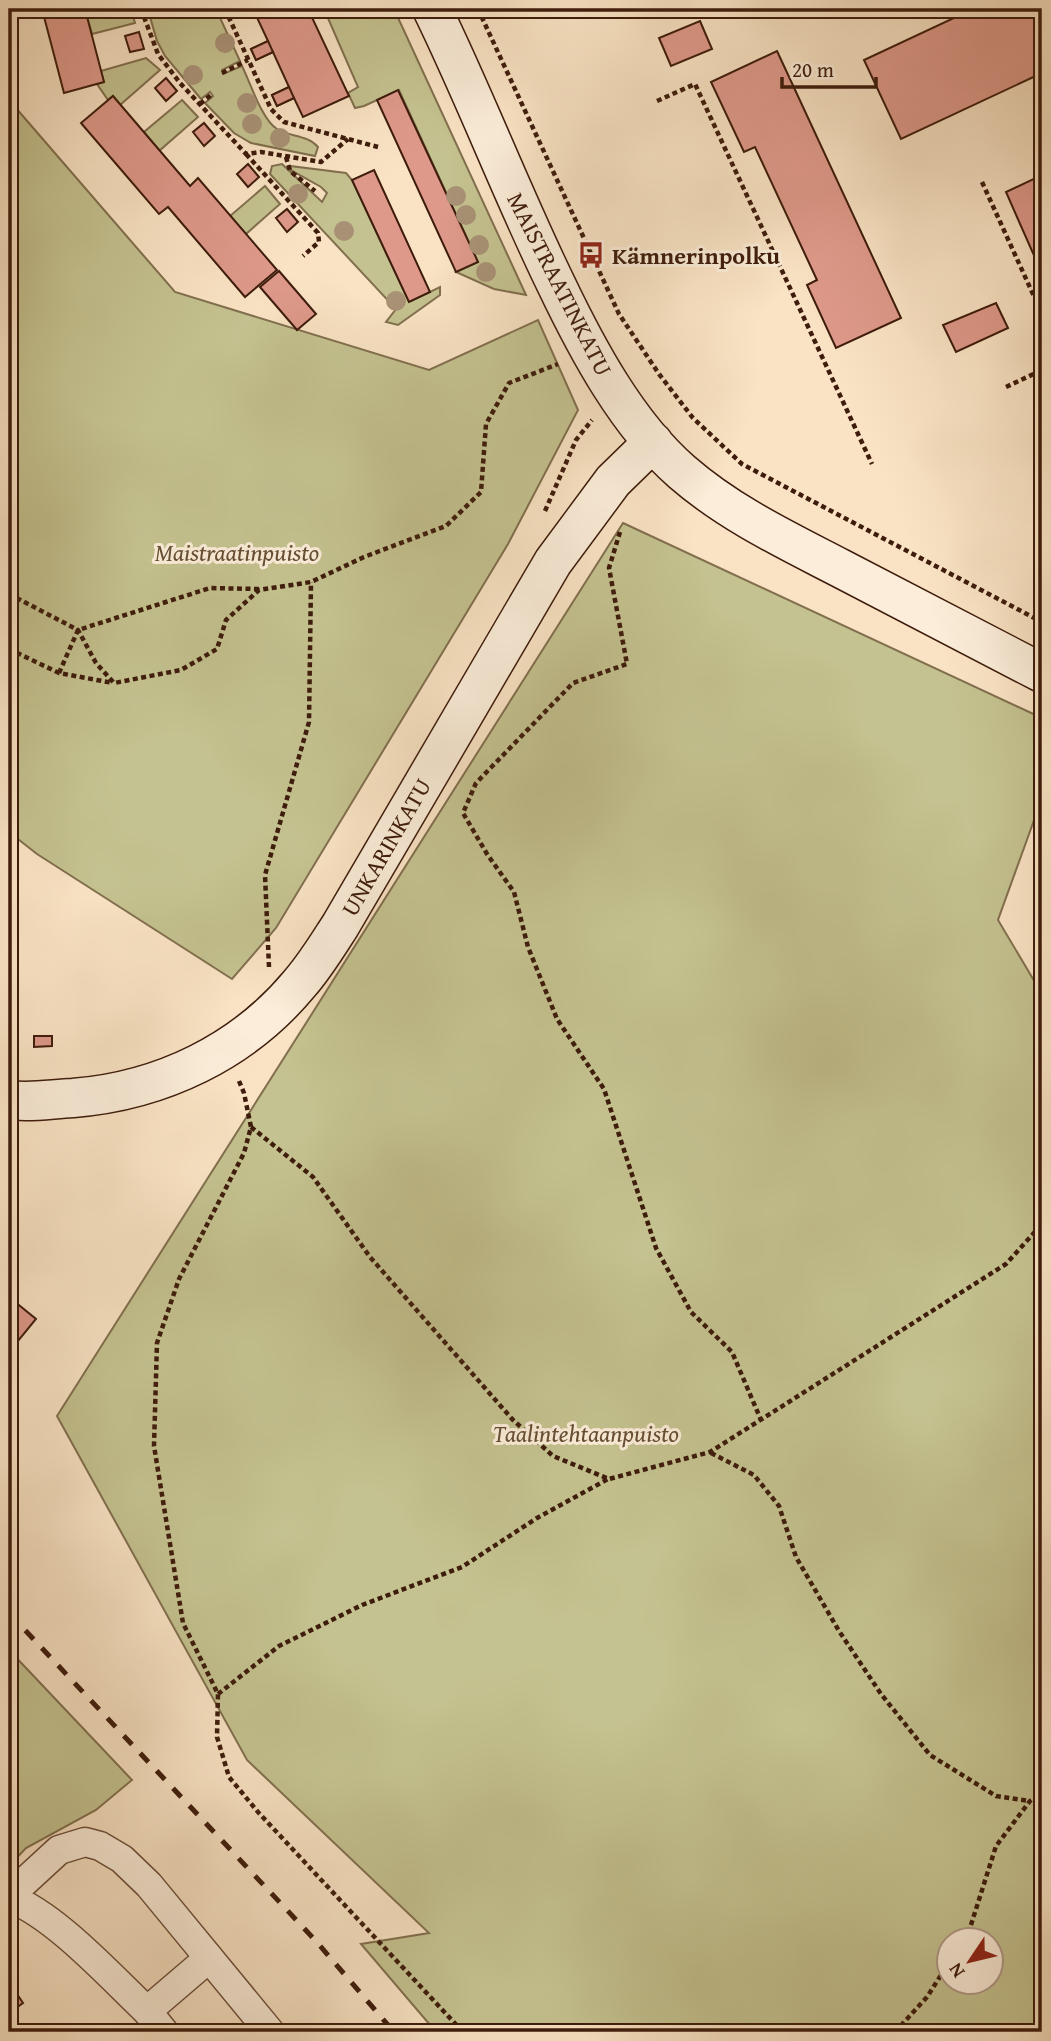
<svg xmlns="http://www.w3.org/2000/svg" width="1051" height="2041" viewBox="0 0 1051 2041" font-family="'Gentium Book Plus',serif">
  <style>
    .green { fill: #c4c290; stroke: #816f4e; stroke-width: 2; fill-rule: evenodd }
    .building { fill: #de998a; stroke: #3e1c0c; stroke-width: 2 }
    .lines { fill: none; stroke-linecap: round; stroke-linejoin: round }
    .street-casing { stroke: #6d4e3a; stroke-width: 31 }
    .secondary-casing { stroke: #3e1c0c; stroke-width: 41 }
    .path { stroke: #3e1c0c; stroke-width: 4.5; stroke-dasharray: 5 3.5; stroke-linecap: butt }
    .street { stroke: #fbedd9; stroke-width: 28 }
    .secondary { stroke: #fbedd9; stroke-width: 38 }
    .rail { stroke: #3e1c0c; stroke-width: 5; stroke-dasharray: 12 12; stroke-linecap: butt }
    .tree { fill: #a89175 }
    .labels { text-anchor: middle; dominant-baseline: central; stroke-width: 6; stroke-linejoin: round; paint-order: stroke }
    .poi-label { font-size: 24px; font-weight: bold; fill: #3e1c0c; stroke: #fbedd9; text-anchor: start }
    .street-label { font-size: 24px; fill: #3e1c0c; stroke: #fbedd9 }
    .park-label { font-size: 24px; font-style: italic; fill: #664e34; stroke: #fbedd9 }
  </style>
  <rect width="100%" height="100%" fill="#f9e3c4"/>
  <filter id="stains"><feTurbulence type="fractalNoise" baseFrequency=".00286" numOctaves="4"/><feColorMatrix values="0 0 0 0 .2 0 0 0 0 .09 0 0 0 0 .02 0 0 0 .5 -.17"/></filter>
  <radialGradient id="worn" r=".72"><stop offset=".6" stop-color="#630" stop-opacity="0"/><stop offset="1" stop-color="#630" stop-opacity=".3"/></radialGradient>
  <g class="green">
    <path d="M102,9H131L135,23L92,34L86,13Z"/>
    <path d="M155,9H216L240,61L222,70L223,74L242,66C250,82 262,120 277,129C290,137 308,135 318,147L315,156L251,143L234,133L205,103L213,96L210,92L201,99L165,56L157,41L148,10Z"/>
    <path d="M324,9H394L526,295L494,289L456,272L478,262L399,90L364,106L355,108L348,93L358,87Z"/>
    <path d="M146,58L160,70L120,105L113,96L108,100L97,84L104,82L101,71Z"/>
    <path d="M9,100L175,292L429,370L538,320L578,410L508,544L276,928L232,979L37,854L9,832Z"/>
    <path d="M182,100L198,117L159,151L144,132Z"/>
    <path d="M282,164L322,202L327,193L321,187L291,170L290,166L346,173L352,180L409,302L440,287V295L398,325L386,322L396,309L270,174L272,166Z"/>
    <path d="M265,186L280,204L246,234L230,216Z"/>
    <path d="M623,523L1042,718V798L998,920L1042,994V2032H436L361,1944L429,1933L247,1760L57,1416ZM950,1940H992V1982H950Z"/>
    <path d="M9,1650L132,1780L96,1810L26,1848L9,1866Z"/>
  </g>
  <g class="building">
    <path d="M42,9H85L104,82L64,93Z"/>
    <path d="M253,9H308L349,96L303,117L294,98L277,106L272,95L289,87L273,52L256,60L251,49L268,41Z"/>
    <path d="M973,9H1042V73L901,139L864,60Z"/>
    <path d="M700,21L712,49L671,66L659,38Z"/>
    <path d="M139,32L144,49L130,52L125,36Z"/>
    <path d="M268,41L273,52L256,60L251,49Z"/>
    <path d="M777,51L901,318L836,348L807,285L817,280L755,147L744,152L711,82Z"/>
    <path d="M166,78L177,91L166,101L155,88Z"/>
    <path d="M289,87L294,98L277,106L272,95Z"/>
    <path d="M398,90L478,262L456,272L377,100Z"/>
    <path d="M113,96L190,186L198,178L277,270L245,297L168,207L159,214L81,123Z"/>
    <path d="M204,123L215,136L204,146L193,132Z"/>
    <path d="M248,164L259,177L248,187L237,174Z"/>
    <path d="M374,170L430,292L409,302L352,180Z"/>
    <path d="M1042,175V258L1036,260L1006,192Z"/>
    <path d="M287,209L298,222L287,232L276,218Z"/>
    <path d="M279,271L316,314L297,330L260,287Z"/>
    <path d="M996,303L1008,328L956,352L943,325Z"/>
    <path d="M34,1036H52V1046L34,1047Z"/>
    <path d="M9,1297L36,1319L9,1352Z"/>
    <path d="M9,1982L23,2003L9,2013Z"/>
  </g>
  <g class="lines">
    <defs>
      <g id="street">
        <path d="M9,1896L59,1850L85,1842L100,1846L122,1859L149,1885L270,2032"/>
        <path d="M9,1898C54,1914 111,1977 147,2011"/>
        <path d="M164,2032L147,2011L209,1958"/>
      </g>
      <g id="secondary">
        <path d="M432,9C476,99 512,194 556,284C587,349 627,424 682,472C729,513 786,540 840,568C908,603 975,638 1042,673"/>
        <path d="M9,1100C30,1103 51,1099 73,1098C161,1091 243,1052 300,983C315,966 327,946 340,926L553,562L613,481L653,442"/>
      </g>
    </defs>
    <use href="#street" class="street-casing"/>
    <use href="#secondary" class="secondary-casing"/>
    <g class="path">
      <path d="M141,9L158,54L180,83L246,154L261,152L321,162L348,139"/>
      <path d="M225,9L271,109L284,122L378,147"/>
      <path d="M478,9L619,314L659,374L693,418L742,464L1042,622"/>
      <path d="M222,73L248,60"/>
      <path d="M657,101L695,84L872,464"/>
      <path d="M200,104L212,94"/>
      <path d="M246,154L318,233L319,242L303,256"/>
      <path d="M286,157L290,171L315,191"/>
      <path d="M982,182L1042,314"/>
      <path d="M1006,387L1042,370"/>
      <path d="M545,511L576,440L592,420"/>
      <path d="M620,532L609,568L627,664L573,683L476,783L463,813L487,854L514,892L528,947L557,1019L604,1089L656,1248L691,1312L732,1352L761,1420"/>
      <path d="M9,594L78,630L96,663L114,683L181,670L217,649L226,620L259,590L311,582L364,557L446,526L481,492L486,424L509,383L558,364"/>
      <path d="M9,649L59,673L113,683"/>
      <path d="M59,673L78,630L210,588L259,589"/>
      <path d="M269,967L265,875L309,722L311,582"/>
      <path d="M239,1081L244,1093L251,1127L244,1153L179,1279L157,1343L154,1446L183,1623L218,1694L217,1737L229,1777L258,1812L463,2032"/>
      <path d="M251,1127L313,1177L370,1257L513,1420L553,1456L609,1479L710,1452L1006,1264L1042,1224"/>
      <path d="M711,1453L754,1475L779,1506L796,1557L839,1631L881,1694L930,1755L996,1796L1030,1801"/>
      <path d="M218,1694L279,1646L362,1605L462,1567L537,1518L608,1479"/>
      <path d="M9,1840L18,1851"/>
      <path d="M963,1940L970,1928L996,1846L1030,1801L1042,1792"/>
      <path d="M895,2032L927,1997L950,1961"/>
    </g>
    <use href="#street" class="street"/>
    <use href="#secondary" class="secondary"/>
    <path class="rail" d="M9,1613L315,1940L394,2032"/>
  </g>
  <g class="tree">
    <circle cx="225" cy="43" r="10"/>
    <circle cx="193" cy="75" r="10"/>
    <circle cx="247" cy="103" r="10"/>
    <circle cx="252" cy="124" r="10"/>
    <circle cx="280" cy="138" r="10"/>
    <circle cx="298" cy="194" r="10"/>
    <circle cx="456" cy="196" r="10"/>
    <circle cx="466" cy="215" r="10"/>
    <circle cx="344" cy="231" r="10"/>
    <circle cx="479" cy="245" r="10"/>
    <circle cx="486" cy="272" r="10"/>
    <circle cx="396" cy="301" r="10"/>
  </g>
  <defs>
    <symbol id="bus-bare" viewBox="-9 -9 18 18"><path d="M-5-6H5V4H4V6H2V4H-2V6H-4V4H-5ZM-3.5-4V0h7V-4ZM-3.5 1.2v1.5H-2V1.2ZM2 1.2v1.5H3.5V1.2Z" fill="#8f2418" stroke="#fbedd9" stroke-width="2.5" paint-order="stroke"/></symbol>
  </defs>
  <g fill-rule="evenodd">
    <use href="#bus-bare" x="572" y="236" width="38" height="38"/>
  </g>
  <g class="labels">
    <g class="poi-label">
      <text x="612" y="255">Kämnerinpolku</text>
    </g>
    <g class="street-label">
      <text transform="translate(560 284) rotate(63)">MAISTRAATINKATU</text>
      <text transform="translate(386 847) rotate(-60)">UNKARINKATU</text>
    </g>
    <g class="park-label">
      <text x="237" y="552">Maistraatinpuisto</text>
      <text x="586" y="1433">Taalintehtaanpuisto</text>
    </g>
  </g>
  <rect width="1051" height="2041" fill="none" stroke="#f9e3c4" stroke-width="35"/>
  <rect x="10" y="10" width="1030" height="2020" fill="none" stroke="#3e1c0c" stroke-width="3.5"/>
  <rect x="18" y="18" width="1016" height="2006" fill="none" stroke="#3e1c0c" stroke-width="2"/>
  <g transform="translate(970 1961) rotate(235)"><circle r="33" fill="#fbedd9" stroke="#af9987" stroke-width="2"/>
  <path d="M0-5L12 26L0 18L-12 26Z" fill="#8f2418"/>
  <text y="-10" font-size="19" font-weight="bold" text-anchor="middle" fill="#3e1c0c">N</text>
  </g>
  <path d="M782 77v10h94v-10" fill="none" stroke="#3e1c0c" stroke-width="3.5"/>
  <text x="792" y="77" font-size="21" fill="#3e1c0c" stroke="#fbedd9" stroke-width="5" paint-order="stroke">20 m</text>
  <rect width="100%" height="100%" filter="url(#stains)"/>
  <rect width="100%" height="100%" fill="url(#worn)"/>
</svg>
